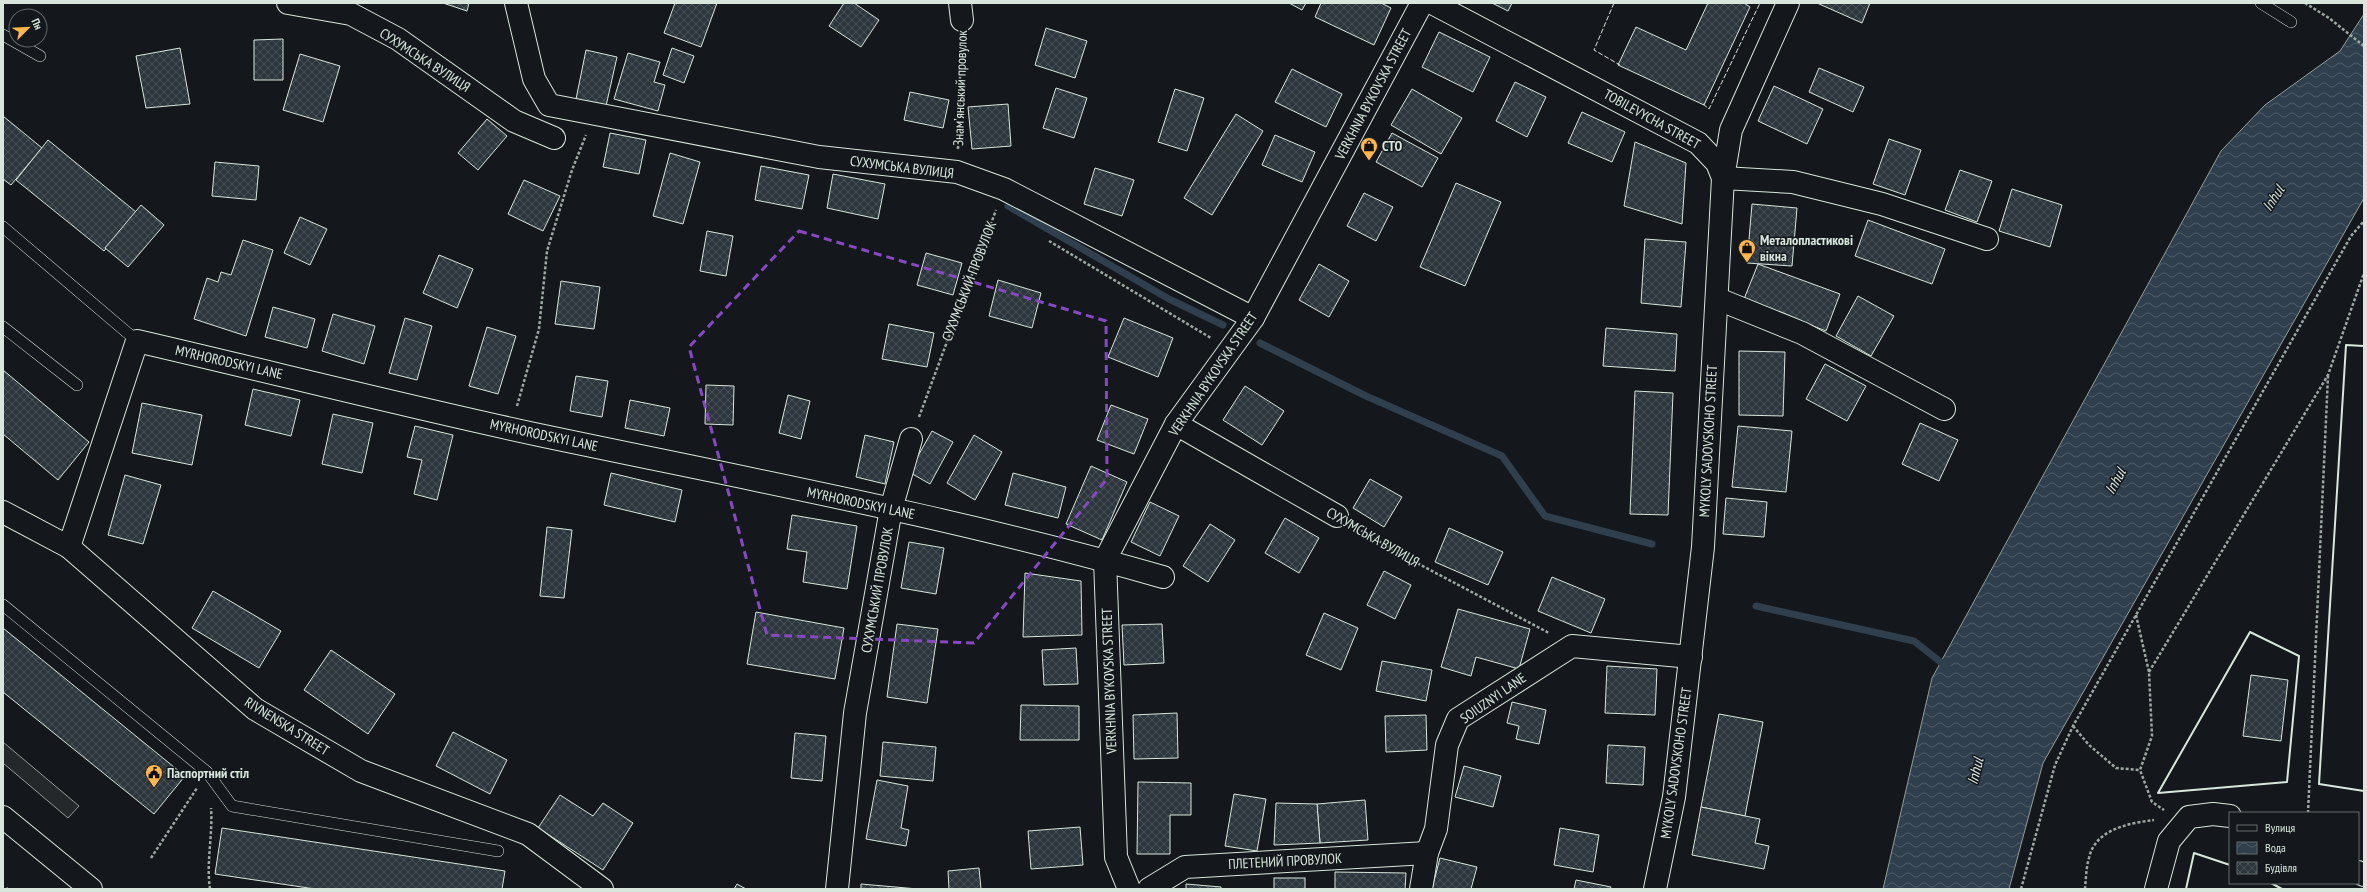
<svg xmlns="http://www.w3.org/2000/svg" width="2367" height="892" viewBox="0 0 2367 892" font-family="'PT Sans Narrow',sans-serif">
  <style>
    .parking { fill: #24282b; stroke: #939e99 }
    .water { fill: url(#water-waves); stroke: #939e99 }
    .lines { fill: none; stroke-linecap: round; stroke-linejoin: round }
    .stream { stroke: #2f3f4d; stroke-width: 7 }
    .building { fill: url(#building-cross-hatch); stroke: #d8e6dc }
    .service-casing { stroke: #d8e6dc; stroke-width: 12 }
    .minor-casing { stroke: #d8e6dc; stroke-width: 24 }
    .tertiary-casing { stroke: #d8e6dc; stroke-width: 24 }
    .primary-casing { stroke: #d8e6dc; stroke-width: 24 }
    .path { stroke: #9da8a2; stroke-width: 2.5; stroke-dasharray: 3 2; stroke-linecap: butt }
    .service { stroke: #14181c; stroke-width: 11 }
    .minor { stroke: #14181c; stroke-width: 22 }
    .tertiary { stroke: #14181c; stroke-width: 22 }
    .primary { stroke: #14181c; stroke-width: 22 }
    .fence { stroke: #d8e6dc; stroke-width: 1; stroke-dasharray: 5 2; stroke-linecap: butt }
    .wall { stroke: #d8e6dc; stroke-width: 2 }
    .marked { fill: none; stroke: #8948c3; stroke-width: 3; stroke-dasharray: 8 5; stroke-linejoin: round }
    .labels { text-anchor: middle; dominant-baseline: central; stroke-width: 3; stroke-linejoin: round; paint-order: stroke }
    .street-label { font-size: 14px; fill: #d8e6dc; stroke: #14181c }
    .poi-label { font-size: 14px; font-weight: bold; fill: #d8e6dc; stroke: #14181c; text-anchor: start }
    .water-label { font-size: 15px; font-style: italic; fill: #d8e6dc; stroke: #14181c }
  </style>
  <defs>
    <pattern id="water-waves" width="16" height="10" patternUnits="userSpaceOnUse"><rect width="16" height="10" fill="#2f3f4d"/><path d="M0 5q4-4 8 0t8 0" fill="none" stroke="#4c5b66"/></pattern>
    <pattern id="building-cross-hatch" width="8" height="8" patternUnits="userSpaceOnUse"><rect width="8" height="8" fill="#2c363c"/><path d="M0 0l8 8M0 8l8-8" fill="none" stroke="#4a5358"/></pattern>
  </defs>
  <rect width="100%" height="100%" fill="#14181c"/>
  <path class="parking" d="M3,742L79,806L68,818L3,763Z"/>
  <path class="water" d="M2364,14V198L2043,763L2009,889H1883L1932,678L2221,151L2265,105L2340,51Z"/>
  <g class="lines">
    <g class="stream">
      <path d="M1008,206L1169,299L1223,325"/>
      <path d="M1260,343L1366,396L1502,456L1545,516L1652,544"/>
      <path d="M1756,606L1914,641L1947,667"/>
    </g>
  </g>
  <g class="building">
    <path d="M443,3H469L467,11Z"/>
    <path d="M675,3H717L701,47L664,33Z"/>
    <path d="M844,3H854L879,20L861,47L829,26Z"/>
    <path d="M1289,3H1306L1302,10Z"/>
    <path d="M1321,3H1381L1391,8L1374,45L1315,17Z"/>
    <path d="M1492,3H1512L1508,11Z"/>
    <path d="M1708,3H1744L1750,7L1704,105L1618,65L1636,27L1686,50Z"/>
    <path d="M1817,3H1870L1862,23Z"/>
    <path d="M1046,28L1087,41L1075,78L1035,65Z"/>
    <path d="M1439,32L1490,57L1473,92L1422,67Z"/>
    <path d="M283,39V80H254V40Z"/>
    <path d="M180,48L190,104L146,108L136,56Z"/>
    <path d="M672,48L694,56L684,83L663,75Z"/>
    <path d="M586,50L617,57L606,106L576,99Z"/>
    <path d="M628,53L660,62L654,82L665,85L658,111L614,99Z"/>
    <path d="M300,54L340,66L323,122L283,110Z"/>
    <path d="M1819,68L1864,87L1853,112L1809,92Z"/>
    <path d="M1292,69L1342,94L1326,127L1275,102Z"/>
    <path d="M1515,82L1546,97L1527,137L1496,121Z"/>
    <path d="M1774,86L1823,109L1807,144L1758,121Z"/>
    <path d="M1056,88L1087,98L1074,138L1043,128Z"/>
    <path d="M1175,89L1204,98L1187,151L1158,142Z"/>
    <path d="M1412,89L1462,118L1441,154L1391,125Z"/>
    <path d="M910,92L949,100L943,128L904,120Z"/>
    <path d="M1008,104L1011,146L972,149L968,107Z"/>
    <path d="M1582,112L1625,132L1612,162L1568,143Z"/>
    <path d="M1236,114L1263,131L1212,215L1184,198Z"/>
    <path d="M3,116L42,148L11,185L3,179Z"/>
    <path d="M487,119L507,136L478,170L458,153Z"/>
    <path d="M610,133L646,140L639,174L603,167Z"/>
    <path d="M1392,133L1438,158L1422,187L1376,162Z"/>
    <path d="M1275,135L1315,152L1302,182L1262,165Z"/>
    <path d="M1889,139L1921,150L1905,195L1873,184Z"/>
    <path d="M48,140L136,212L104,251L16,180Z"/>
    <path d="M1635,142L1686,163L1682,224L1624,206Z"/>
    <path d="M670,153L700,162L683,224L653,216Z"/>
    <path d="M215,162L259,166L256,200L212,196Z"/>
    <path d="M761,166L809,175L802,209L755,200Z"/>
    <path d="M1095,168L1134,180L1122,216L1084,204Z"/>
    <path d="M1960,170L1992,181L1977,222L1945,210Z"/>
    <path d="M833,174L885,184L878,219L827,208Z"/>
    <path d="M524,180L560,196L543,231L508,214Z"/>
    <path d="M1456,183L1501,202L1465,286L1420,267Z"/>
    <path d="M2012,189L2062,205L2050,247L1999,231Z"/>
    <path d="M1364,193L1393,207L1376,241L1347,226Z"/>
    <path d="M1752,204L1797,208L1792,266L1747,263Z"/>
    <path d="M141,205L164,225L128,267L105,248Z"/>
    <path d="M300,217L327,229L310,265L284,253Z"/>
    <path d="M1868,220L1945,249L1932,284L1855,256Z"/>
    <path d="M707,231L733,236L726,276L700,271Z"/>
    <path d="M1645,239L1686,242L1681,307L1641,303Z"/>
    <path d="M243,240L273,250L246,336L194,319L207,278L218,282L221,272L231,275Z"/>
    <path d="M926,253L962,263L953,295L917,285Z"/>
    <path d="M439,255L473,269L457,308L423,293Z"/>
    <path d="M1319,264L1349,281L1329,317L1299,300Z"/>
    <path d="M1758,264L1840,294L1826,331L1744,299Z"/>
    <path d="M998,280L1041,293L1032,328L989,316Z"/>
    <path d="M561,281L600,287L594,329L555,324Z"/>
    <path d="M1858,296L1894,316L1871,356L1836,336Z"/>
    <path d="M273,307L315,319L307,348L265,337Z"/>
    <path d="M333,314L375,326L364,364L322,351Z"/>
    <path d="M405,318L432,326L417,380L389,373Z"/>
    <path d="M1124,318L1173,338L1158,377L1108,357Z"/>
    <path d="M889,324L934,333L927,367L882,359Z"/>
    <path d="M487,327L516,336L498,394L469,386Z"/>
    <path d="M1606,328L1677,334L1675,371L1603,366Z"/>
    <path d="M1739,351L1785,352L1783,416L1739,415Z"/>
    <path d="M1825,364L1866,386L1847,421L1806,399Z"/>
    <path d="M3,370L89,442L58,480L3,434Z"/>
    <path d="M576,376L608,381L602,417L570,411Z"/>
    <path d="M706,385L734,386L733,425L705,424Z"/>
    <path d="M1245,386L1284,411L1262,445L1223,420Z"/>
    <path d="M253,389L300,400L291,436L245,425Z"/>
    <path d="M1635,391L1673,393L1668,515L1630,514Z"/>
    <path d="M788,395L810,401L801,439L779,433Z"/>
    <path d="M630,400L670,408L664,436L625,428Z"/>
    <path d="M142,403L202,415L192,465L132,453Z"/>
    <path d="M1111,405L1148,419L1134,454L1097,440Z"/>
    <path d="M333,414L373,423L362,473L322,464Z"/>
    <path d="M1920,423L1958,440L1939,481L1902,464Z"/>
    <path d="M415,426L453,435L437,500L414,494L422,460L407,457Z"/>
    <path d="M1738,426L1792,431L1786,492L1732,487Z"/>
    <path d="M932,431L953,442L930,484L909,472Z"/>
    <path d="M865,435L894,442L885,484L856,477Z"/>
    <path d="M974,435L1002,452L975,500L947,483Z"/>
    <path d="M1091,466L1127,482L1102,540L1066,524Z"/>
    <path d="M611,473L682,490L675,522L604,505Z"/>
    <path d="M1013,473L1066,487L1058,518L1005,505Z"/>
    <path d="M125,475L161,485L143,544L108,535Z"/>
    <path d="M1370,479L1402,497L1384,527L1353,508Z"/>
    <path d="M1726,498L1767,502L1764,537L1723,534Z"/>
    <path d="M1150,502L1179,516L1160,556L1131,542Z"/>
    <path d="M792,515L857,526L847,589L803,582L807,552L787,549Z"/>
    <path d="M1285,518L1319,538L1299,573L1265,553Z"/>
    <path d="M1210,524L1235,540L1208,582L1183,566Z"/>
    <path d="M547,527L572,530L564,598L540,596Z"/>
    <path d="M1449,528L1503,552L1488,585L1435,562Z"/>
    <path d="M909,542L944,548L936,594L901,588Z"/>
    <path d="M1384,571L1411,585L1395,619L1367,605Z"/>
    <path d="M1025,573L1081,581L1082,635L1023,637Z"/>
    <path d="M1552,577L1605,599L1591,633L1538,611Z"/>
    <path d="M213,591L281,631L259,668L192,628Z"/>
    <path d="M1458,609L1530,629L1519,669L1476,657L1471,676L1441,667Z"/>
    <path d="M756,612L844,628L835,679L747,664Z"/>
    <path d="M1324,613L1358,628L1341,670L1306,655Z"/>
    <path d="M897,624L938,629L927,703L887,697Z"/>
    <path d="M1162,624L1164,663L1124,665L1122,625Z"/>
    <path d="M3,628L185,776L154,814L3,692Z"/>
    <path d="M1076,648L1078,684L1044,685L1042,650Z"/>
    <path d="M331,650L395,694L368,734L304,690Z"/>
    <path d="M1382,661L1432,670L1426,701L1376,691Z"/>
    <path d="M1607,666L1657,669L1655,715L1605,713Z"/>
    <path d="M2251,675L2288,680L2281,741L2243,736Z"/>
    <path d="M1512,702L1546,710L1539,744L1516,739L1519,726L1507,723Z"/>
    <path d="M1021,705L1079,706V740H1020Z"/>
    <path d="M1177,713L1178,758L1134,759L1133,715Z"/>
    <path d="M1719,714L1763,722L1745,816L1701,807Z"/>
    <path d="M1426,715L1427,750L1386,752L1385,716Z"/>
    <path d="M453,732L507,760L490,794L436,766Z"/>
    <path d="M795,733L826,736L822,781L791,778Z"/>
    <path d="M883,742L936,747L933,781L880,776Z"/>
    <path d="M1608,745L1645,747L1643,785L1606,783Z"/>
    <path d="M1464,766L1501,776L1493,807L1455,797Z"/>
    <path d="M877,780L908,786L901,828L909,830L906,846L866,839Z"/>
    <path d="M1138,782L1191,783V815H1170V854H1137Z"/>
    <path d="M1234,794L1266,799L1257,851L1225,846Z"/>
    <path d="M560,795L593,816L603,803L633,823L603,870L538,828Z"/>
    <path d="M1365,800L1368,840L1320,843L1317,804Z"/>
    <path d="M1276,803L1317,804L1320,843L1274,845Z"/>
    <path d="M1701,807L1760,819L1755,843L1769,846L1764,869L1692,855Z"/>
    <path d="M1080,827L1083,865L1031,869L1028,831Z"/>
    <path d="M222,828L505,871L502,889H315L215,874Z"/>
    <path d="M1560,828L1599,835L1593,872L1554,865Z"/>
    <path d="M1440,858L1477,867L1471,889H1432Z"/>
    <path d="M979,868L981,889H949L948,871Z"/>
    <path d="M1335,872L1406,873L1405,889H1335Z"/>
    <rect x="1274" y="878" width="31" height="11"/>
    <path d="M1576,880L1611,887L1610,889H1574Z"/>
    <path d="M737,884L746,889H734Z"/>
    <path d="M861,884L918,889H861Z"/>
    <path d="M1186,884L1221,887V889H1186Z"/>
  </g>
  <g class="lines">
    <defs>
      <g id="service">
        <path d="M2261,3L2291,22"/>
        <path d="M3,35L40,56"/>
        <path d="M3,227L137,341"/>
        <path d="M3,327L77,385"/>
        <path d="M3,605L207,772L232,806L498,851"/>
      </g>
      <g id="minor">
        <path d="M288,3L351,14L398,39L514,121L554,138"/>
        <path d="M516,3L534,79L549,105L819,157L957,172L1004,189L1253,318"/>
        <path d="M960,3L962,20"/>
        <path d="M1723,178L1793,182L1882,204L1987,239"/>
        <path d="M1718,299L1802,333L1944,409"/>
        <path d="M1176,424L1337,516"/>
        <path d="M3,512L69,547L255,709L361,771L528,834L602,889"/>
        <path d="M69,547L137,341C271,372 404,406 539,435C748,479 958,518 1163,577"/>
        <path d="M2358,872L2364,875"/>
        <path d="M837,889L855,713L891,509L911,439"/>
        <path d="M1129,889L1116,857L1105,560L1176,424L1253,318L1422,3"/>
        <path d="M1149,889L1185,867L1427,853"/>
        <path d="M1421,889L1427,853L1436,829L1447,745L1458,719L1572,646L1691,657"/>
        <path d="M2156,889L2169,841L2189,817L2213,814L2230,816"/>
      </g>
      <g id="tertiary">
        <path d="M1432,3L1698,143L1717,163L1723,178"/>
        <path d="M1655,889L1674,797L1703,547L1723,178L1731,130L1788,3"/>
      </g>
      <path id="primary" d="M3,817L91,889"/>
    </defs>
    <use href="#service" class="service-casing"/>
    <use href="#minor" class="minor-casing"/>
    <use href="#tertiary" class="tertiary-casing"/>
    <use href="#primary" class="primary-casing"/>
    <g class="path">
      <path d="M2305,3L2329,18L2364,46"/>
      <path d="M958,149L961,42"/>
      <path d="M1049,241L1211,338"/>
      <path d="M517,406L539,329L547,251L572,170L586,135"/>
      <path d="M919,417L996,210"/>
      <path d="M1357,528L1400,554L1549,633"/>
      <path d="M2136,615L2149,672L2152,736L2140,770L2152,802L2164,810"/>
      <path d="M2149,672L2328,375L2364,273"/>
      <path d="M2073,726L2089,745L2116,768L2140,770"/>
      <path d="M2308,813L2328,376"/>
      <path d="M151,858L197,788"/>
      <path d="M7,889L8,888"/>
      <path d="M210,889C206,862 213,835 211,808"/>
      <path d="M2021,889L2055,765L2073,726L2351,236L2364,221"/>
      <path d="M2085,889C2086,879 2086,868 2089,858C2095,829 2130,823 2154,820"/>
    </g>
    <use href="#service" class="service"/>
    <use href="#minor" class="minor"/>
    <use href="#tertiary" class="tertiary"/>
    <use href="#primary" class="primary"/>
    <g class="fence">
      <path d="M1614,3L1594,50L1620,65"/>
      <path d="M1703,104L1709,109L1760,3"/>
    </g>
    <g class="wall">
      <path d="M2364,346L2346,345L2319,784L2364,791"/>
      <path d="M2250,632L2299,656L2287,782L2158,793Z"/>
      <path d="M2271,883L2282,889"/>
      <path d="M2186,889L2194,853L2230,865"/>
    </g>
  </g>
  <path class="marked" d="M799,231L1106,321L1107,479L974,643L767,635L689,347Z"/>
  <defs>
    <symbol id="shop-pin" viewBox="-11 -11 22 30"><path d="M0 17L-7.5 6A9.5 9.5 0 1 1 7.5 6Z" fill="#ffb74d" stroke="#14181c"/><path d="M-5-2.5h2.3a2.7 3.5 0 0 1 5.4 0H5L5.5 6h-11ZM-1.5-2.5h3a1.5 2.3 0 0 0-3 0Z" fill="#111"/></symbol>
    <symbol id="civic-pin" viewBox="-11 -11 22 30"><path d="M0 17L-7.5 6A9.5 9.5 0 1 1 7.5 6Z" fill="#ffb74d" stroke="#14181c"/><path d="M-.6-6.5H3V-4.5H.6V-3L4-1V1h2V6H-6V1h2V-1L-.6-3ZM-1.2 2.5V6h2.4V2.5Z" fill="#111"/></symbol>
  </defs>
  <g fill-rule="evenodd">
    <use href="#shop-pin" x="1359" y="136" width="20" height="27"/>
    <use href="#shop-pin" x="1737" y="238" width="20" height="27"/>
    <use href="#civic-pin" x="144" y="763" width="20" height="27"/>
  </g>
  <g class="labels">
    <g class="street-label">
      <text transform="translate(425 60) rotate(33)">СУХУМСЬКА ВУЛИЦЯ</text>
      <text transform="translate(960 88) rotate(-88)">Знамʼянський провулок</text>
      <text transform="translate(1373 94) rotate(-62)">VERKHNIA BYKOVSKA STREET</text>
      <text transform="translate(1652 119) rotate(29)">TOBILEVYCHA STREET</text>
      <text transform="translate(902 167) rotate(7)">СУХУМСЬКА ВУЛИЦЯ</text>
      <text transform="translate(969 281) rotate(-69)">СУХУМСЬКИЙ ПРОВУЛОК</text>
      <text transform="translate(229 362) rotate(13)">MYRHORODSKYI LANE</text>
      <text transform="translate(1213 374) rotate(-56)">VERKHNIA BYKOVSKA STREET</text>
      <text transform="translate(544 435) rotate(12)">MYRHORODSKYI LANE</text>
      <text transform="translate(1708 441) rotate(-87)">MYKOLY SADOVSKOHO STREET</text>
      <text transform="translate(861 503) rotate(12)">MYRHORODSKYI LANE</text>
      <text transform="translate(1373 537) rotate(30)">СУХУМСЬКА ВУЛИЦЯ</text>
      <text transform="translate(877 590) rotate(-80)">СУХУМСЬКИЙ ПРОВУЛОК</text>
      <text transform="translate(1109 681) rotate(-92)">VERKHNIA BYKOVSKA STREET</text>
      <text transform="translate(1493 698) rotate(-35)">SOIUZNYI LANE</text>
      <text transform="translate(287 726) rotate(32)">RIVNENSKA STREET</text>
      <text transform="translate(1676 763) rotate(-82)">MYKOLY SADOVSKOHO STREET</text>
      <text transform="translate(1285 861) rotate(-3)">ПЛЕТЕНИЙ ПРОВУЛОК</text>
    </g>
    <g class="poi-label">
      <text x="1382" y="146">СТО</text>
      <text x="1760" y="240">Металопластикові<tspan x="1760" dy="16">вікна</tspan></text>
      <text x="167" y="773">Паспортний стіл</text>
    </g>
    <g class="water-label">
      <text transform="translate(2273 198) rotate(-57)">Inhul</text>
      <text transform="translate(2115 481) rotate(-61)">Inhul</text>
      <text transform="translate(1975 771) rotate(-76)">Inhul</text>
    </g>
  </g>
  <rect width="2367" height="892" fill="none" stroke="#d8e6dc" stroke-width="8"/>
  <rect x="2229" y="812" width="130" height="72" fill="#14181c" stroke="#626a69"/>
  <rect x="2237" y="825" width="20" height="6" fill="#14181c" stroke="#626a69"/>
  <text x="2265" y="832" font-size="12" fill="#d8e6dc">Вулиця</text>
  <rect x="2237" y="842" width="20" height="12" fill="url(#water-waves)" stroke="#626a69"/>
  <text x="2265" y="852" font-size="12" fill="#d8e6dc">Вода</text>
  <rect x="2237" y="862" width="20" height="12" fill="url(#building-cross-hatch)" stroke="#626a69"/>
  <text x="2265" y="872" font-size="12" fill="#d8e6dc">Будівля</text>
  <g transform="translate(28 28) rotate(66)"><circle r="19" fill="#14181c" stroke="#626a69"/>
  <path d="M0-3L7 15L0 10L-7 15Z" fill="#ffb74d"/>
  <text y="-6" font-size="11" font-weight="bold" text-anchor="middle" fill="#d8e6dc">Пн</text>
  </g>
</svg>
